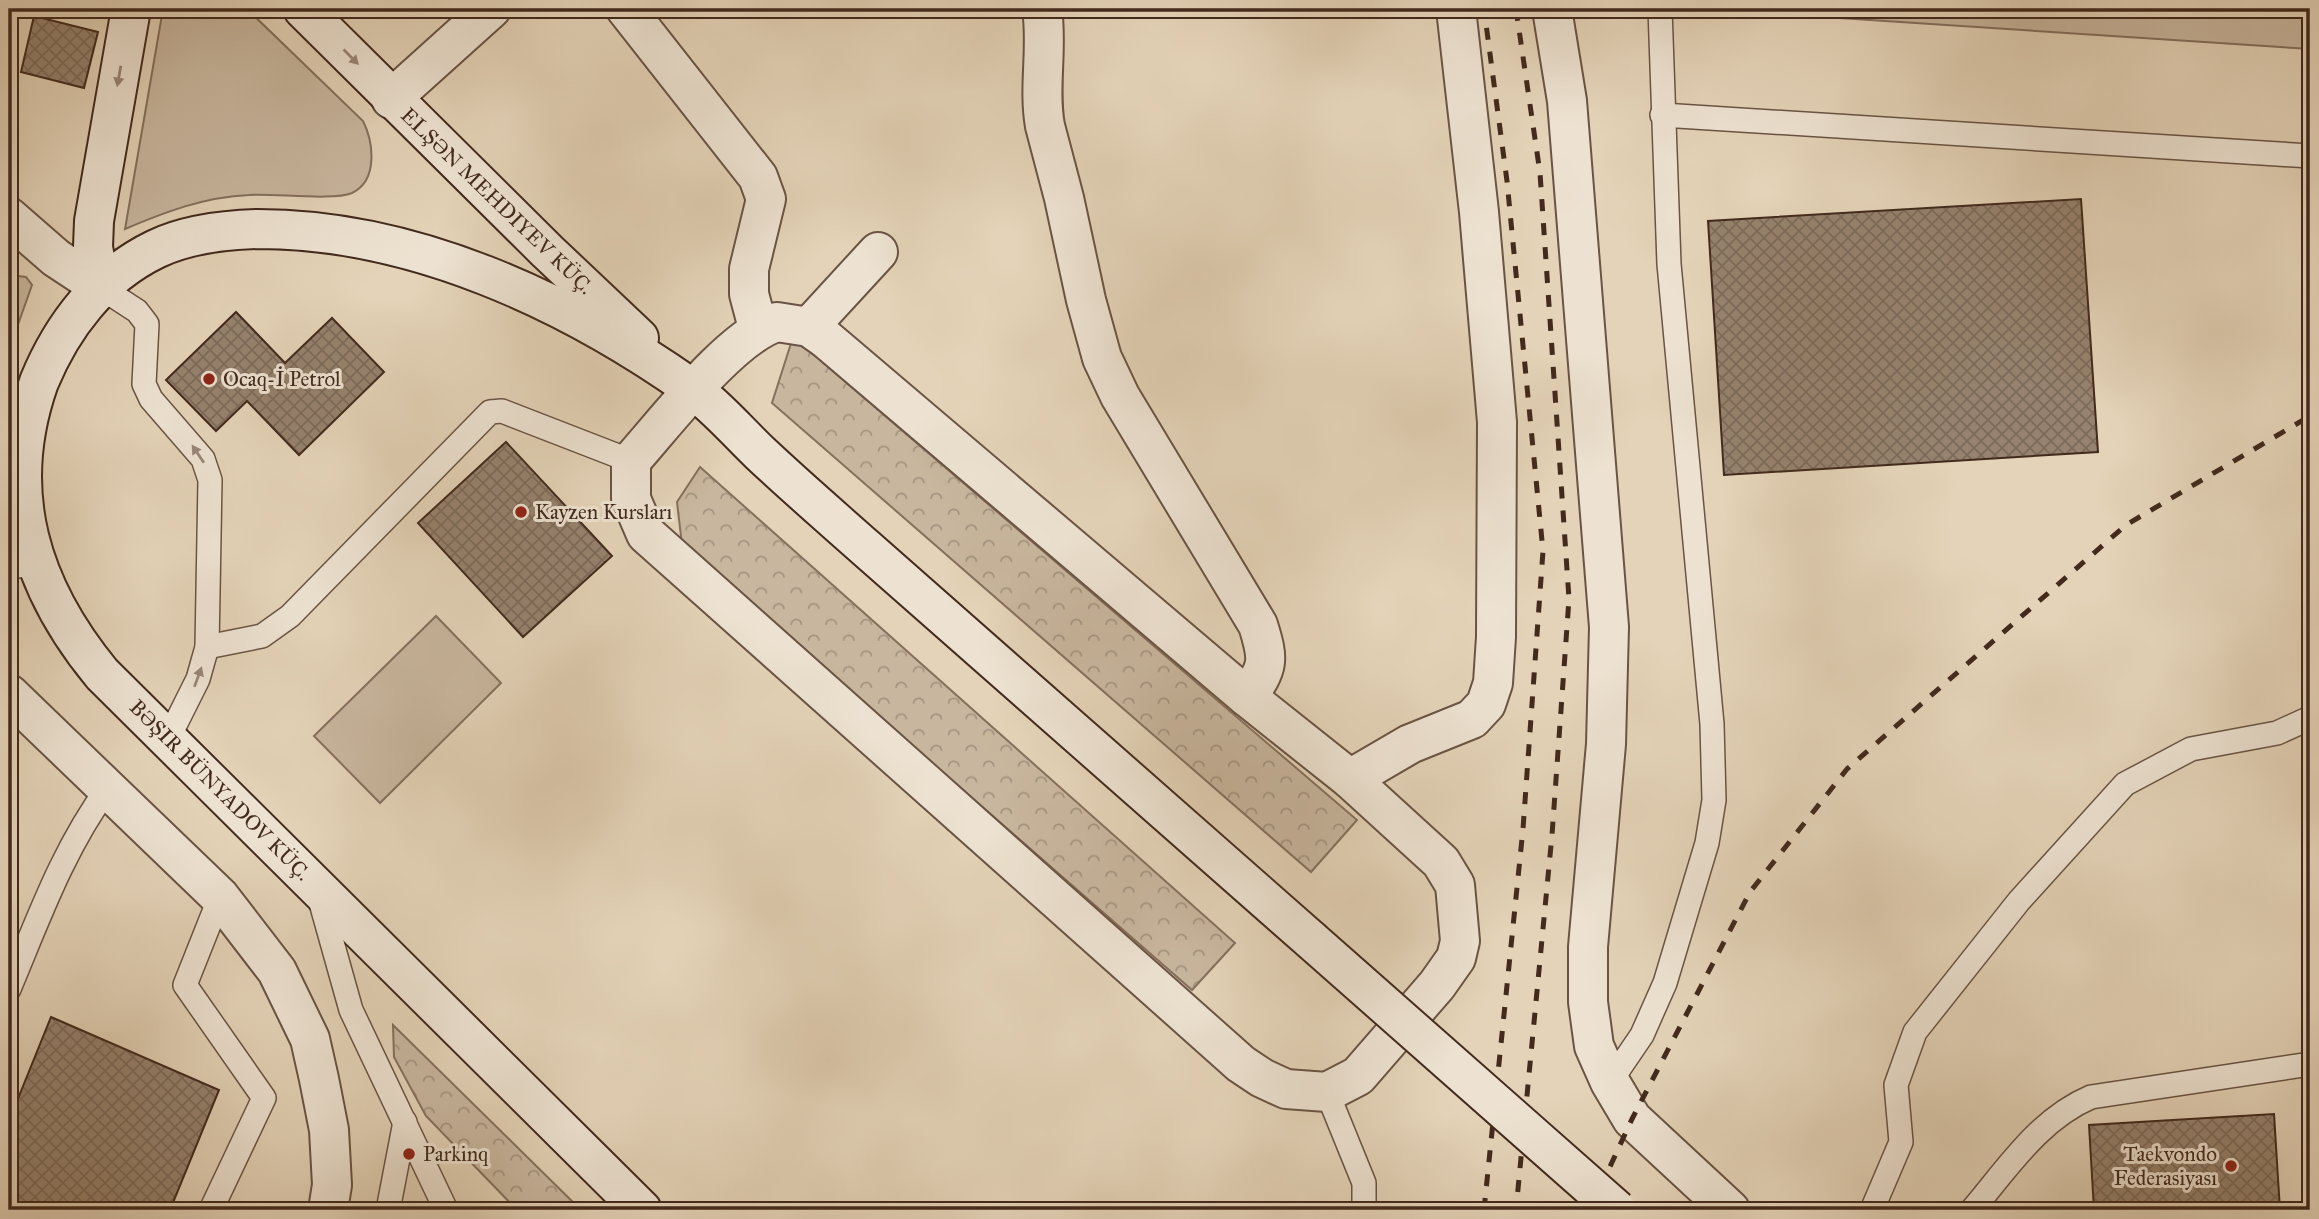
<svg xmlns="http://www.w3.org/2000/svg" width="2319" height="1219" viewBox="0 0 2319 1219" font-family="'IM FELL Great Primer',serif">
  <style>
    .grass { fill: #c8b69e; stroke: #85705e; stroke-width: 2 }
    .forest { fill: url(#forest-crowns); stroke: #85705e; stroke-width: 2 }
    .building { fill: url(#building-cross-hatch); stroke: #422a1d; stroke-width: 2 }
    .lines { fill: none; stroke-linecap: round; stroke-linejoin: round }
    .lane-casing { stroke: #6a5444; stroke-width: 26 }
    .street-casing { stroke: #6a5444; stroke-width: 42 }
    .secondary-casing { stroke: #422a1d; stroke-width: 42 }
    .lane { stroke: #ede2d1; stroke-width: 23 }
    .street { stroke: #ede2d1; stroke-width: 38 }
    .secondary { stroke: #ede2d1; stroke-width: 38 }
    .rail { stroke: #422a1d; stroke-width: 5; stroke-dasharray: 12 12; stroke-linecap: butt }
    .secondary-bridge-casing { stroke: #422a1d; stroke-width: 42; stroke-linecap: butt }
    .secondary-bridge { stroke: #ede2d1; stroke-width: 38 }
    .oneway { fill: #988677 }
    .poi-dot { fill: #8f2418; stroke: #ede2d1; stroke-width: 2.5 }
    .labels { text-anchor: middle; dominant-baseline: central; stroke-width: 6; stroke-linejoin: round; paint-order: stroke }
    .street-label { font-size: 21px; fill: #422a1d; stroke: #ede2d1 }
    .poi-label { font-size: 21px; fill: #422a1d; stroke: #ede2d1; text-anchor: start }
  </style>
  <defs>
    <pattern id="forest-crowns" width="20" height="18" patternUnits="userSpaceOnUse" patternTransform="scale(1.75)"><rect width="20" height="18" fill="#c8b69e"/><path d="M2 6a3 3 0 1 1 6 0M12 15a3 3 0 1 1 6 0" fill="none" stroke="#a49480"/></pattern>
    <pattern id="building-cross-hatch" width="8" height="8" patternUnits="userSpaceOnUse" patternTransform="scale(1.75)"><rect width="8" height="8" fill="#96826e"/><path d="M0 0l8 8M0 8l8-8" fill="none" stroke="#7c6b5a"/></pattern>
  </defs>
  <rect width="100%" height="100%" fill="#e4d3b8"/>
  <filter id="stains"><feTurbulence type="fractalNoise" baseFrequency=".00286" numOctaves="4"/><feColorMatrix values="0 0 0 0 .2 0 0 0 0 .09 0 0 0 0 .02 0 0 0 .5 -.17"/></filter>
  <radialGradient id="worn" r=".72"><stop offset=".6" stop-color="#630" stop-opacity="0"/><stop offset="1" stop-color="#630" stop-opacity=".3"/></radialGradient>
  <g class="grass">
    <path d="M163,9H247L363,121C373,141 379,180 352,193C333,201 273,193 249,195C204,197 165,212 125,229Z"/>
    <path d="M1702,9H2310V49Z"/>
    <path d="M9,275L26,277L32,285L9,350Z"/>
    <path d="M436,616L501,683L380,803L314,736Z"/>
  </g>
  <g class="forest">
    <path d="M793,337L1357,820L1311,872L772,403Z"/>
    <path d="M700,467L1235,943L1192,990L682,545L677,502Z"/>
    <path d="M393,1025L581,1210H517L426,1116L394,1057Z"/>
  </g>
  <g class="building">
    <path d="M34,16L98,32L84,88L21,72Z"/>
    <path d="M2081,199L2098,452L1724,475L1708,221Z"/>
    <path d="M236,312L285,363L332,318L384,372L299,455L247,401L216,431L166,380Z"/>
    <path d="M506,442L612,556L523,637L418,523Z"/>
    <path d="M51,1017L219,1090L170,1210H9V1121Z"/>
    <path d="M2274,1114L2280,1210H2094L2089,1125Z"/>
  </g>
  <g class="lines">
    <defs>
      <g id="lane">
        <path d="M1662,115L2310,156"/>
        <path d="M100,287L137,311L147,324L144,384L151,399L203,459L210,480L207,647L198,679L168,739"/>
        <path d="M9,567L34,564"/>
        <path d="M207,647L262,636L290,616L490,412L502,411L631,461"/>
        <path d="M319,896L351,1010L446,1210"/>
        <path d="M9,989C38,920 63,849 108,788"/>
        <path d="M1610,1082L1642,1035L1665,983L1707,843L1714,800L1712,724L1669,264L1660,9"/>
        <path d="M1327,1092L1364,1183V1210"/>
        <path d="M211,1210L264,1098L185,985L220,897"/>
        <path d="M388,1210L405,1122"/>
        <path d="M1872,1210L1901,1142L1896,1085L1915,1032L2019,901L2125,784L2191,749L2277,733L2310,718"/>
        <path d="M1972,1210C2007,1169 2039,1119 2091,1097L2310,1064"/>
      </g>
      <g id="street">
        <path d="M626,9L758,177L766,199L749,269V294L758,328"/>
        <path d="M1042,9C1048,48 1038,87 1045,126L1064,198L1086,300L1102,358L1120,396L1258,625C1269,660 1269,667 1247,697"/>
        <path d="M1552,9L1567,101L1609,627L1606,744L1588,947V1002L1594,1046L1610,1082L1632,1119L1730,1210"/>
        <path d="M391,99L491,9"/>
        <path d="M9,217L56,258L100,287"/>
        <path d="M777,322L809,327L826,339L1247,697L1350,779L1441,862L1455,885L1460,941L1456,958L1437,985L1358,1076L1327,1092L1286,1089L1262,1078L1241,1064L646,534L631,499V461C665,423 731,336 777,322Z"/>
        <path d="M809,327L878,252"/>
        <path d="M9,694L220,897L277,971L310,1039L319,1079L329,1130L332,1185L328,1210"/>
        <path d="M1350,779L1410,744L1472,719L1486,704L1493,683L1496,637L1497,422L1479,212L1456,9"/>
      </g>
      <g id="secondary">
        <path d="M303,9L547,251L639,338"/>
        <path d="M100,287L93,247L94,221L131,9"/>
        <path d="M642,1210L102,674C31,588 0,492 39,382C62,326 100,276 156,249C187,234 224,230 258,229C413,229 566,300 691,388C716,406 738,432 760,453C795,486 831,517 867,549C1015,679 1163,810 1311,940"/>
      </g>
    </defs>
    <use href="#lane" class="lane-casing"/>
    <use href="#street" class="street-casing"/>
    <use href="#secondary" class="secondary-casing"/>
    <use href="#lane" class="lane"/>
    <use href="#street" class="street"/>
    <use href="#secondary" class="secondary"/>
    <g class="rail">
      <path d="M1516,9L1540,173L1569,599L1552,835L1516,1210"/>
      <path d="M1484,1210L1523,829L1543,551L1507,181L1484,9"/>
      <path d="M1590,1210L1632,1119L1750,892L1847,769L2126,525L2310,416"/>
    </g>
    <defs>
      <path id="secondary-bridge" d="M1311,940L1617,1210"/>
    </defs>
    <use href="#secondary-bridge" class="secondary-bridge-casing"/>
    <use href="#secondary-bridge" class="secondary-bridge"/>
  </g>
  <defs><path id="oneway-solid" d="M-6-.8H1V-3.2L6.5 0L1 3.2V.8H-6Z" transform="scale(1.75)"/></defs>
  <g class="oneway">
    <use href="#oneway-solid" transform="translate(351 57) rotate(45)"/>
    <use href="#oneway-solid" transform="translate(119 76) rotate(100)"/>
    <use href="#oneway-solid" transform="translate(198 454) rotate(-124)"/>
    <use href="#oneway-solid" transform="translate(198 677) rotate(-70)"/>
  </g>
  <g class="poi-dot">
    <circle cx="209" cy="379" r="7"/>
    <circle cx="521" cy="512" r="7"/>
    <circle cx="409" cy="1154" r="7"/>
    <circle cx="2231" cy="1166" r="7"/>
  </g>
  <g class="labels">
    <g class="street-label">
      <text transform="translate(497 201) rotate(44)">ELŞƏN MEHDIYEV KÜÇ.</text>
      <text transform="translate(220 790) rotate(45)">BƏŞIR BÜNYADOV KÜÇ.</text>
    </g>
    <g class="poi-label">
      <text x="223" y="379">Ocaq-İ Petrol</text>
      <text x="535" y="512">Kayzen Kursları</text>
      <text x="423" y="1154">Parkinq</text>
      <text x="2217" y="1154" text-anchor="end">Taekvondo<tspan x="2217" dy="24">Federasiyası</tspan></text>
    </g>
  </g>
  <rect width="2319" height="1219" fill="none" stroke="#e4d3b8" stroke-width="35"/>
  <rect x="10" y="10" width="2298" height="1198" fill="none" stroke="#422a1d" stroke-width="3.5"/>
  <rect x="18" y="18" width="2284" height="1184" fill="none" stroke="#422a1d" stroke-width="2"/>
  <rect width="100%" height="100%" filter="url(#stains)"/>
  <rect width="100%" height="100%" fill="url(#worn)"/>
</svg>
